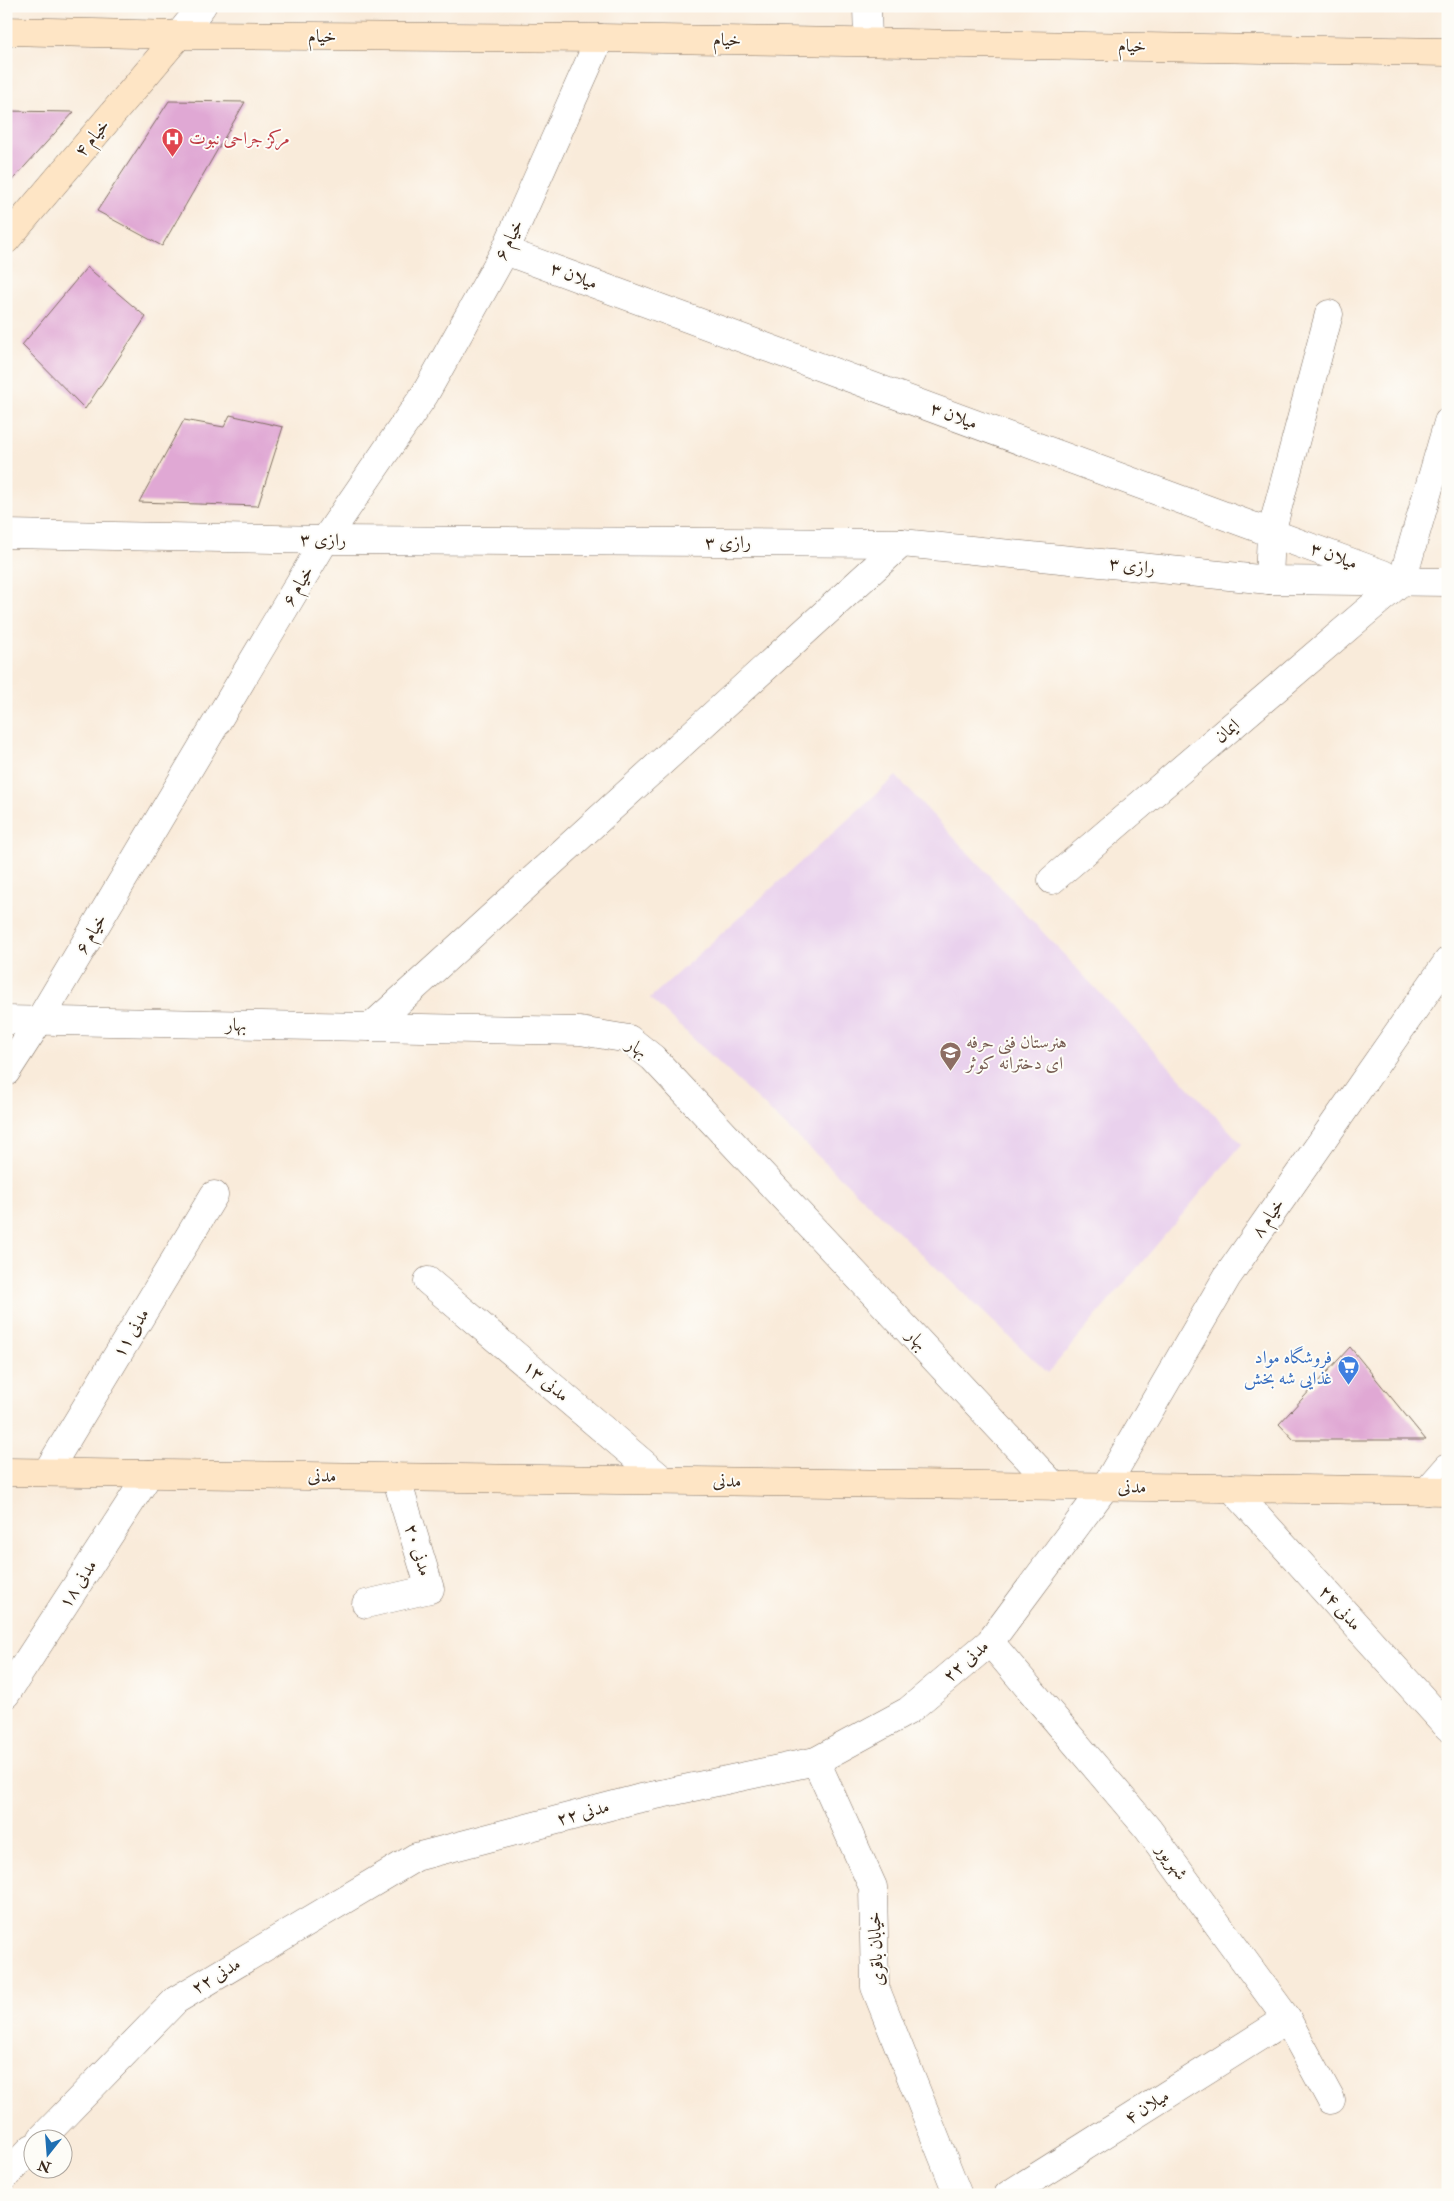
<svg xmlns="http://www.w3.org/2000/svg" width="1454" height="2201" viewBox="0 0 1454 2201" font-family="'IM FELL Double Pica',Amiri,serif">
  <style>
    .built { fill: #e9d1ed }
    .building { fill: #e0a8d4 }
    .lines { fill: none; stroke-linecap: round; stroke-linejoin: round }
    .street-casing { stroke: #7e6e60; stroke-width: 29 }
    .secondary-casing { stroke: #7e6e60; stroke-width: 29 }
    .street { stroke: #fff; stroke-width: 28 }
    .secondary { stroke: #fee5c5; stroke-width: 28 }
    .labels { text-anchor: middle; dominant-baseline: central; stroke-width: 4; stroke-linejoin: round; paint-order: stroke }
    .street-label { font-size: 18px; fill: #3b2a1e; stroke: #fdfcf7 }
    .health-label { font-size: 18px; fill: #be3a42; stroke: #fdfcf7; text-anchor: start }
    .education-label { font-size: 18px; fill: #785e54; stroke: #fdfcf7; text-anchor: start }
    .shop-label { font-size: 18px; fill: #366cbe; stroke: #fdfcf7; text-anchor: end }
  </style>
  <rect width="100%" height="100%" fill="#fdfcf7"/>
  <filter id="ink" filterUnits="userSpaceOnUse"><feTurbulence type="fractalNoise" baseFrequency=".02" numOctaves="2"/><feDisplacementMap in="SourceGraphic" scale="10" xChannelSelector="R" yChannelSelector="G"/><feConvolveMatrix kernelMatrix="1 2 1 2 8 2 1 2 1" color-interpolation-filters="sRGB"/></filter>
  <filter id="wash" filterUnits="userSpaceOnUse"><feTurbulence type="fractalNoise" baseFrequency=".0096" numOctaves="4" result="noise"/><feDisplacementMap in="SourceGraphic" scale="20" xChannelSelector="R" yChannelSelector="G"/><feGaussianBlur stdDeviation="1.12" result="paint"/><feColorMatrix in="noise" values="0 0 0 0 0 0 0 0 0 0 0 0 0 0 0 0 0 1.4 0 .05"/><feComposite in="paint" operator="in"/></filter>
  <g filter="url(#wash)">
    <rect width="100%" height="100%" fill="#f9ebda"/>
    <path class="built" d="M896,776L1242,1144L1048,1373L650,998Z"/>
    <g id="blocks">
      <g class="building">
        <path d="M169,101L245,102L162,246L97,211Z"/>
        <path d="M6,111L74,112L6,187Z"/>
        <path d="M87,267L146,317L85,409L22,345Z"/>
        <path d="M230,415L283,427L258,506L139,502L184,420L224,427Z"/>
        <path d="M1350,1347L1426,1440H1294L1279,1424Z"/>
      </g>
    </g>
  </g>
  <g filter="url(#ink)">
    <use href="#blocks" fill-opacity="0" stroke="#7e6e60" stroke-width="1"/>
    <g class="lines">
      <defs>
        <g id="street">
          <path d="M867,6L868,42"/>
          <path d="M179,35L202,6"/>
          <path d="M505,251L1383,574"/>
          <path d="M6,534L325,540L902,543L1269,580L1448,582"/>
          <path d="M1269,580L1271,533L1329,314"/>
          <path d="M1402,581L1448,422"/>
          <path d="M1052,880L1402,581"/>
          <path d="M6,1020L580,1031L629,1039L653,1058L1054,1486"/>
          <path d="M371,1027L902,543"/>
          <path d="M6,1072L39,1021L325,540L425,394L505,251L600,38"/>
          <path d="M428,1281L663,1480"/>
          <path d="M47,1472L214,1195"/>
          <path d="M1232,1488L1448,1727"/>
          <path d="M1427,1491L1448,1467"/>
          <path d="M366,1604L430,1589L396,1477"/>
          <path d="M990,1642L1148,1829L1287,2019L1331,2100"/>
          <path d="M6,1694L149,1474"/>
          <path d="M816,1761L873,1887L875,1987L958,2195"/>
          <path d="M42,2138L176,2000L416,1857L637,1799L816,1761L908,1711L990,1642L1105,1487L1227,1277L1448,961"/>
          <path d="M6,2175L32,2148"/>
          <path d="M1008,2195L1287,2019"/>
        </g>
        <g id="secondary">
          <path d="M6,31L179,35L600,38L1448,52"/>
          <path d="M6,240L179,35"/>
          <path d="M6,1472L1448,1491"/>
        </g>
      </defs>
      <use href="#street" class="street-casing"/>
      <use href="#secondary" class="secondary-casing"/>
      <use href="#street" class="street"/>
      <use href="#secondary" class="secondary"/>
    </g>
  </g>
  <defs>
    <symbol id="hospital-pin" viewBox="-11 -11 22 30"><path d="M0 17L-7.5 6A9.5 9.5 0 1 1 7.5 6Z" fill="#e0444e" stroke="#fdfcf7"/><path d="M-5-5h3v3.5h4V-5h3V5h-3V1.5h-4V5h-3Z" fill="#fff"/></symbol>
    <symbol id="school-pin" viewBox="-11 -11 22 30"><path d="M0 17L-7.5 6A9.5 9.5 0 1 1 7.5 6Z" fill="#8d6e63" stroke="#fdfcf7"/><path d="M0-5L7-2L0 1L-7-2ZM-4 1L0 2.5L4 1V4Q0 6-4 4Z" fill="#fff"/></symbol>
    <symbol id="supermarket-pin" viewBox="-11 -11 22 30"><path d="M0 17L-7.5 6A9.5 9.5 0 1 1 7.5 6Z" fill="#3f7fe0" stroke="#fdfcf7"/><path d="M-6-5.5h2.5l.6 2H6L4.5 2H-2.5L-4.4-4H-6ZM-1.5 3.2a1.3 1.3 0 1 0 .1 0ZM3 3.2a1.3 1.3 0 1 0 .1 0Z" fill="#fff"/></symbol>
  </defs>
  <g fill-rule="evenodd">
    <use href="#hospital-pin" x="160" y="126" width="25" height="34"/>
    <use href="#school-pin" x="938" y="1040" width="25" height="34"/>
    <use href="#supermarket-pin" x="1336" y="1354" width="25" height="34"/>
  </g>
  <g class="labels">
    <g class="street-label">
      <text x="322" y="36">خیام</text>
      <text transform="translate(727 40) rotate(1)">خیام</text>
      <text transform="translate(1132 46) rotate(1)">خیام</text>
      <text transform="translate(92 138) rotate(-50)">خیام ۴</text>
      <text transform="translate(509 240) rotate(-64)">خیام ۶</text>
      <text transform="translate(574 276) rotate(20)">میلان ۳</text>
      <text transform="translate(954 416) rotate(20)">میلان ۳</text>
      <text transform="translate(323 540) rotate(1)">رازی ۳</text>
      <text x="728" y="542">رازی ۳</text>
      <text transform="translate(1334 556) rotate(20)">میلان ۳</text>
      <text transform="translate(1132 566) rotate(6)">رازی ۳</text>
      <text transform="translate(298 586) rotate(-59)">خیام ۶</text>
      <text transform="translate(1227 731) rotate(-40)">ایمان</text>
      <text transform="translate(91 934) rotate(-59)">خیام ۶</text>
      <text transform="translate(236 1025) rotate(1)">بهار</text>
      <text transform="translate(637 1048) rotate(33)">بهار</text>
      <text transform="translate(1268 1218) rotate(-55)">خیام ۸</text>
      <text transform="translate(131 1333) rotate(-59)">مدنی ۱۱</text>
      <text transform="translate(917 1340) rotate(47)">بهار</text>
      <text transform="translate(546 1381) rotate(40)">مدنی ۱۳</text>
      <text transform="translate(322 1476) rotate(1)">مدنی</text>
      <text transform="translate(727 1481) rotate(1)">مدنی</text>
      <text transform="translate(1132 1487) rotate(1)">مدنی</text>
      <text transform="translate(418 1550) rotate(73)">مدنی ۲۰</text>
      <text transform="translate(78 1584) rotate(-57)">مدنی ۱۸</text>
      <text transform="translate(1340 1608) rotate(48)">مدنی ۲۴</text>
      <text transform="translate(966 1661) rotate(-41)">مدنی ۲۲</text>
      <text transform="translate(583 1813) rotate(-15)">مدنی ۲۲</text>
      <text transform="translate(1172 1862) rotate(54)">شهریور</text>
      <text transform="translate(876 1949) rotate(-93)">خیابان باقری</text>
      <text transform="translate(216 1976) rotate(-31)">مدنی ۲۲</text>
      <text transform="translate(1147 2107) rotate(-32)">میلان ۴</text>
    </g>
    <g class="health-label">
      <text x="189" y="138">مرکز جراحی نبوت</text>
    </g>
    <g class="education-label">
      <text x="966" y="1042">هنرستان فنی حرفه<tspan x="966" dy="21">ای دخترانه کوثر</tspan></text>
    </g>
    <g class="shop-label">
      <text x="1332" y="1357">فروشگاه مواد<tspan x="1332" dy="21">غذایی شه بخش</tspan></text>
    </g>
  </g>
  <rect width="1454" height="2201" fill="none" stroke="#fdfcf7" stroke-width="25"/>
  <g transform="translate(48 2154) rotate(197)"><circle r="24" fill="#fdfcf7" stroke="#afa8a0"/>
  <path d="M0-4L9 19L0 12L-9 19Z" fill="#1f6fb2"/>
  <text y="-8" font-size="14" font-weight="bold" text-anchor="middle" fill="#3b2a1e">N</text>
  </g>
</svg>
